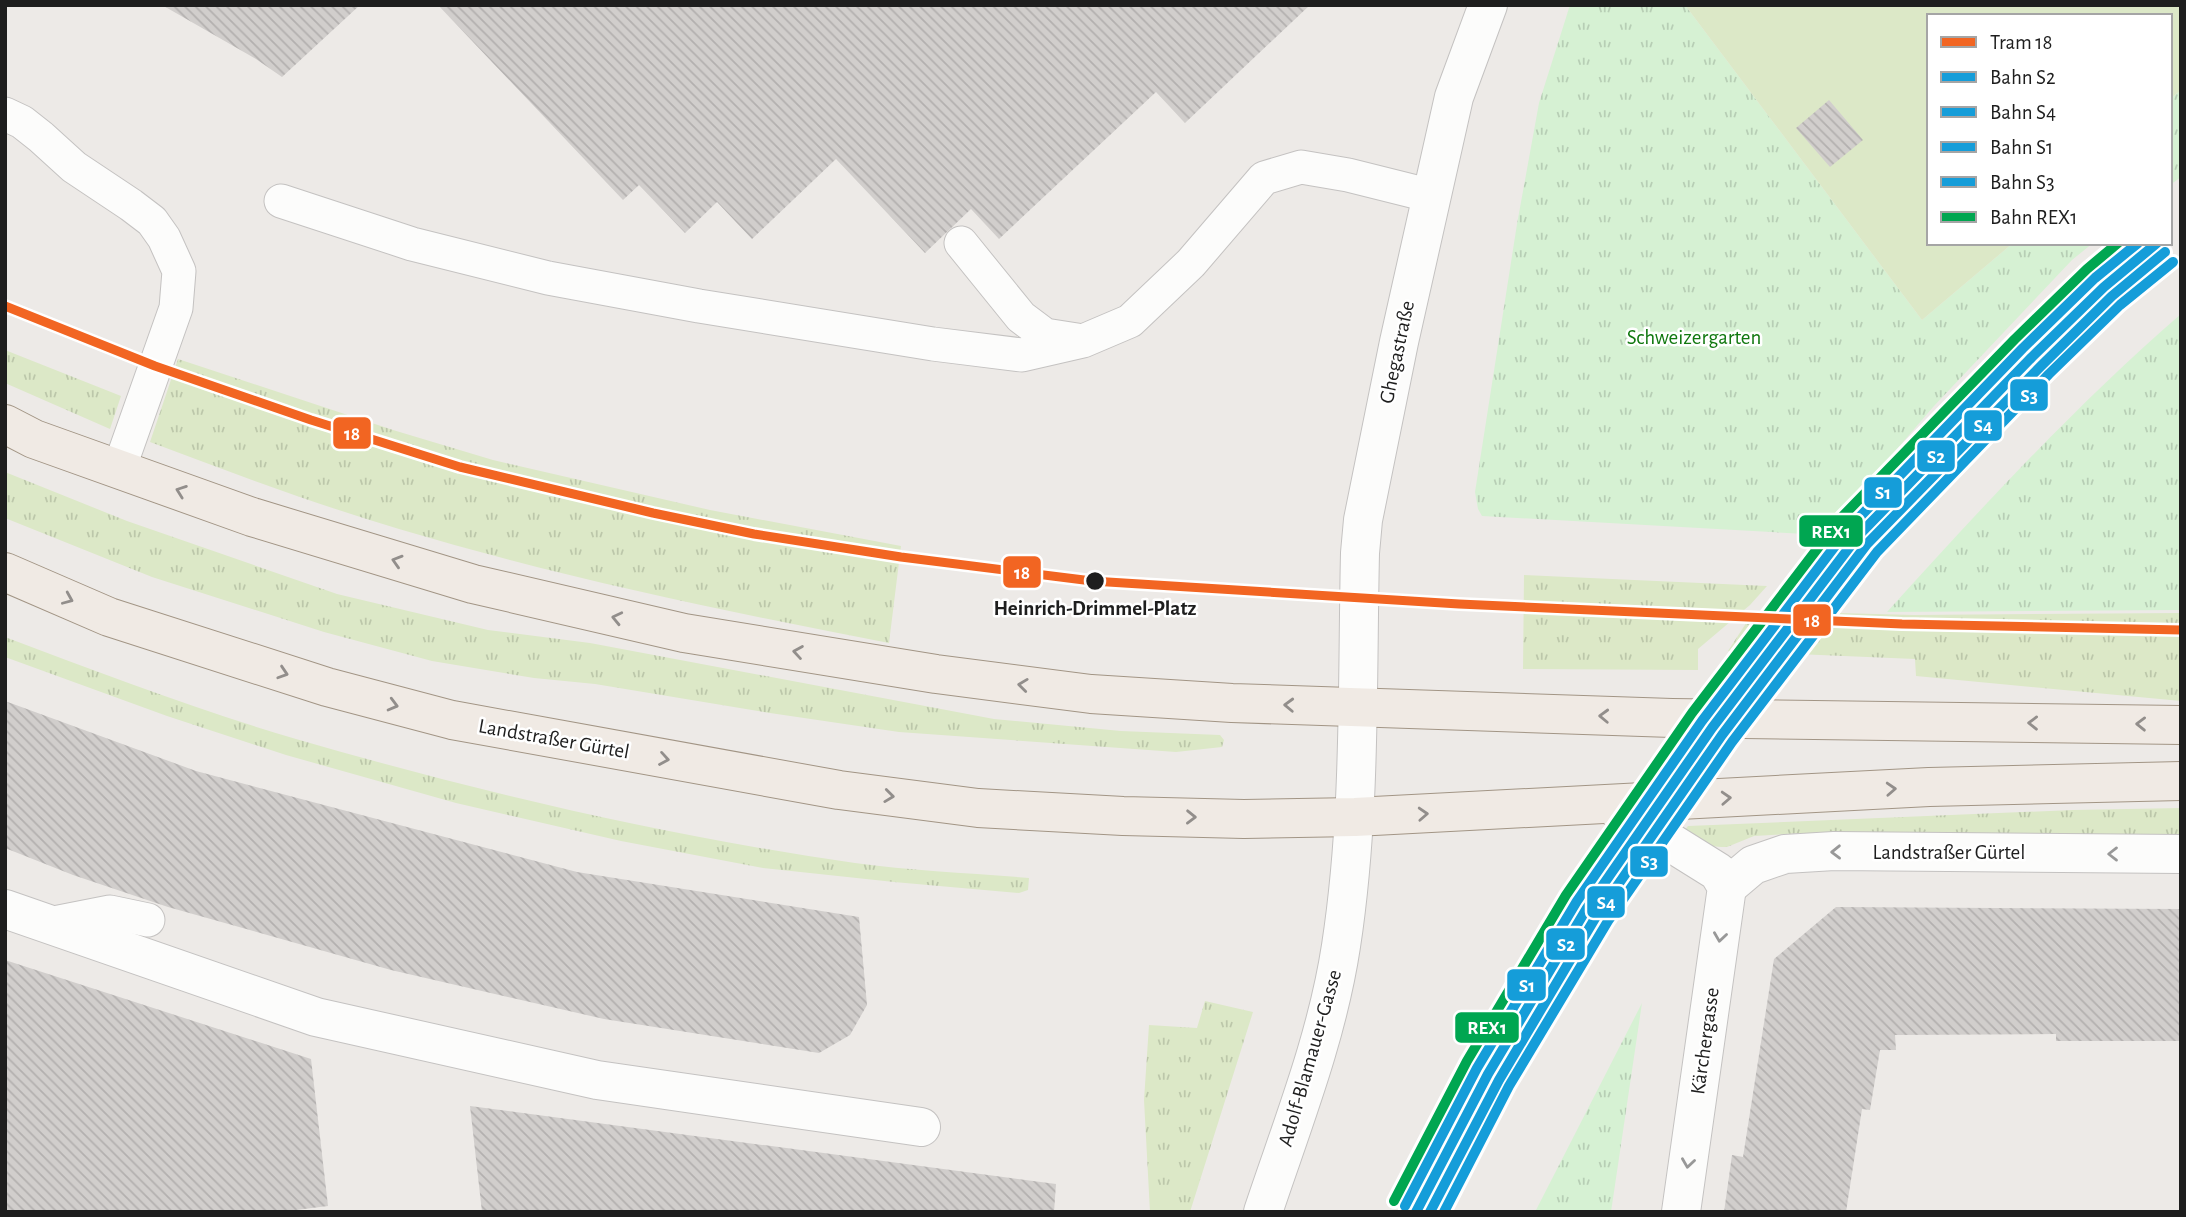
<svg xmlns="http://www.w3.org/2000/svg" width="2186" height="1217" viewBox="0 0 2186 1217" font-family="'Alegreya Sans',sans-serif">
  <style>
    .grass { fill: url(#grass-tufts) }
    .park { fill: url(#park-tufts) }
    .garden { fill: #dce8c7 }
    .building { fill: url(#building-back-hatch) }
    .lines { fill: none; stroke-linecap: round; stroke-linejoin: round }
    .service-casing { stroke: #c4c2c1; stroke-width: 35 }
    .minor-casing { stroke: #c4c2c1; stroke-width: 40 }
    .tertiary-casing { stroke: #c4c2c1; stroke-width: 40 }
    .primary-casing { stroke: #a29585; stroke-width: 40 }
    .service { stroke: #fcfcfb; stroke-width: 33 }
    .minor { stroke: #fcfcfb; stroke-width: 38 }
    .tertiary { stroke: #fcfcfb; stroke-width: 38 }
    .primary { stroke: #f0eae4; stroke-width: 38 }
    .rail-1-casing { stroke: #fff; stroke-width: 16 }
    .rail-2-casing { stroke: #fff; stroke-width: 16 }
    .rail-3-casing { stroke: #fff; stroke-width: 16 }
    .rail-4-casing { stroke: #fff; stroke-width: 16 }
    .rail-5-casing { stroke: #fff; stroke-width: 16 }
    .rail-1 { stroke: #159dd9; stroke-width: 10 }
    .rail-2 { stroke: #159dd9; stroke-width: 10 }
    .rail-3 { stroke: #159dd9; stroke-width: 10 }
    .rail-4 { stroke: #159dd9; stroke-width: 10 }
    .rail-5 { stroke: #00a651; stroke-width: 10 }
    .tram-1-casing { stroke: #fff; stroke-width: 14 }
    .tram-1 { stroke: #f26522; stroke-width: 9 }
    .oneway { stroke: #928e8b }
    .oneway2 { stroke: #989898 }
    .stop-dot { fill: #1e1e1e; stroke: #fff; stroke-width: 2.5 }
    .labels { text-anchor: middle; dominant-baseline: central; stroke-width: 5; stroke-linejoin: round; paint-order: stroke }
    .park-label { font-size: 21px; fill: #117810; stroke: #fff }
    .street-label { font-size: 21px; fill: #1e1e1e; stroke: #fff }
    .stop-label { font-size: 21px; font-weight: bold; fill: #1e1e1e; stroke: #fff }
    .line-badge { stroke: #fff; stroke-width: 2.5 }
    .badge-label { font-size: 19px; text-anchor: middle; font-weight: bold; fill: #fff }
  </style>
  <defs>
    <pattern id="grass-tufts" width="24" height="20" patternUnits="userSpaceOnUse" patternTransform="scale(1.75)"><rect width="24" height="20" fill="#dce8c7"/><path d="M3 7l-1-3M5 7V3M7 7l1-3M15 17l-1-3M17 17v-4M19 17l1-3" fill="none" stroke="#bcc7aa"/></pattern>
    <pattern id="park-tufts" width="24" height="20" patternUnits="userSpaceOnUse" patternTransform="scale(1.75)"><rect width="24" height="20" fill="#d6f1d3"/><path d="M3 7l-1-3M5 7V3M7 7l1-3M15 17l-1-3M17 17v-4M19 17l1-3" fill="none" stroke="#b7ceb5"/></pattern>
    <pattern id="building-back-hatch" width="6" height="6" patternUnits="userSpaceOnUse" patternTransform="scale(1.75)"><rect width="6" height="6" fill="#d1cecc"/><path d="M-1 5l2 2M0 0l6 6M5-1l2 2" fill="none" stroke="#b3b0af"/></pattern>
  </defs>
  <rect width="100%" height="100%" fill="#edeae7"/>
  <g class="grass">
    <path d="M5,350L121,396L110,429L5,383Z"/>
    <path d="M178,359L393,430L493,460L710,510L901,546L889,643C724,611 560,577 399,529C315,504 232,473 150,442Z"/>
    <path d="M5,472L127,521L337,594L488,630L590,643L994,719L1121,731L1220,735L1224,740L1222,747L1176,752L899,732L770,713L595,684L534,678L432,661L324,632L152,577L5,518Z"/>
    <path d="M1524,575L1767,586L1750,605L1698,649V670L1523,669Z"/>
    <path d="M1754,611L1914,615L2181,613V701L1916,676L1915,659L1728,651Z"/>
    <path d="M5,637C101,673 197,710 296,739C479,792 666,836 855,863C912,871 971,873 1029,878L1028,890L1019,893L894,882L763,868L621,841L456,803L286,755L167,716L5,657Z"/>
    <path d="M2181,808V835L1802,833L1754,836L1727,847H1721L1711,846L1684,831L1688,826L2073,810Z"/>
    <path d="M1205,1001L1253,1012L1190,1212H1150L1144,1100L1149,1025L1197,1028Z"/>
  </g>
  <g class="park">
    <path d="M1570,5H1685L1922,320L2013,243H2093L2072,260L1934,406L1823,535L1482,516L1478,509L1475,492L1517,224L1539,103Z"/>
    <path d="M2181,90V177L2170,185V99Z"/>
    <path d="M2181,314V610L1887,612C1981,508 2075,406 2181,314Z"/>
    <path d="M1642,1003L1611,1212H1535Z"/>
  </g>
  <path class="garden" d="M1685,5H2181V90L2170,99V16H1929V243H2013L1922,320Z"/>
  <g class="building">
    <path d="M162,5H360L282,77L256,59Z"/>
    <path d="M438,5H1310L1185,123L1156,92L999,239L971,209L925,253L836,159L752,239L717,202L685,233L639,185L623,200Z"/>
    <path d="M1829,100L1863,140L1830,167L1796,128Z"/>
    <path d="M5,701L196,771L577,872L859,917L867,1005L850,1035L819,1053L604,1019L391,970L168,907L73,875L5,848Z"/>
    <path d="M1836,907L2181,909V1041H2056V1034L1895,1035L1896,1050H1880L1870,1110L1862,1109L1846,1212H1724L1732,1155L1743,1157L1774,959Z"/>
    <path d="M5,960L311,1059L328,1206L280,1212H5Z"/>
    <path d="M470,1106L1056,1184L1054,1212H482Z"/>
  </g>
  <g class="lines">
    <defs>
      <g id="service">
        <path d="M5,114L22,122L41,137L74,167L131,205L152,221L164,238L179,271L176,308L119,469"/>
        <path d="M281,201L412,244L548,278L699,306L933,344L1022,355L1083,341L1130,321L1191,263L1264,178L1301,167L1348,175L1432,196"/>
        <path d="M961,243L1021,317L1045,335L1077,340"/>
        <path d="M49,924L110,912L148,920"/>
      </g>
      <g id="minor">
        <path d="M1609,804L1718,872L1727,887L1681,1212"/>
        <path d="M1727,887L1753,865L1785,854L1834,851L2181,854"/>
        <path d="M5,909L316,1017L597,1080L921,1127"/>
      </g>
      <path id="tertiary" d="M1263,1212C1292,1125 1327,1038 1341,946C1361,816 1357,684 1360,553L1363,520L1399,342L1454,97L1488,5"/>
      <g id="primary">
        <path d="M5,424L34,439L252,517L473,584L684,633L936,674L1091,694L1232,703L1672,718L2181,725"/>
        <path d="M5,572L109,617L327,687L452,720L839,790L978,808L1123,816L1244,819L1355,817L1929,787L2181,781"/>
      </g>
    </defs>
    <use href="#service" class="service-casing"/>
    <use href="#minor" class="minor-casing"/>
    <use href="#tertiary" class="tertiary-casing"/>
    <use href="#primary" class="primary-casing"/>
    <use href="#service" class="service"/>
    <use href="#minor" class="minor"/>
    <use href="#tertiary" class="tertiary"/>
    <use href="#primary" class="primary"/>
    <defs>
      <path id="rail-1" d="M1416,1212L1488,1074L1587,908L1712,728L1858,536L2032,357L2104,287L2157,243"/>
      <path id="rail-2" d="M1430,1212L1499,1080L1597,915L1722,735L1867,544L2041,366L2112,296L2165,252"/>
      <path id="rail-3" d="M1405,1206L1477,1068L1577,901L1702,721L1848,529L2023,348L2095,278L2138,243"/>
      <path id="rail-4" d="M1444,1212L1509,1086L1608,921L1732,742L1877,552L2049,374L2120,305L2173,262"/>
      <path id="rail-5" d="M1394,1201L1467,1061L1566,895L1692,713L1840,519L2015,339L2087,269L2118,243"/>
    </defs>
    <use href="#rail-1" class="rail-1-casing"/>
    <use href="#rail-2" class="rail-2-casing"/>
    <use href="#rail-3" class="rail-3-casing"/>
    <use href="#rail-4" class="rail-4-casing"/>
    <use href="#rail-5" class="rail-5-casing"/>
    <use href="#rail-1" class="rail-1"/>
    <use href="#rail-2" class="rail-2"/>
    <use href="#rail-3" class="rail-3"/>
    <use href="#rail-4" class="rail-4"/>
    <use href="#rail-5" class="rail-5"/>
    <defs>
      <path id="tram-1" d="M5,306L155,366L311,420L460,467L653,513L754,534L901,557L1092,581L1459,604L1902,624L2181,630"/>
    </defs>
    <use href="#tram-1" class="tram-1-casing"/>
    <use href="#tram-1" class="tram-1"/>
  </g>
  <defs><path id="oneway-chevron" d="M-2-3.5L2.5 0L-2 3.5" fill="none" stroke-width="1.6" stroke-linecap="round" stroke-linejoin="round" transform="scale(1.75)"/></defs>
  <g class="oneway">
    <use href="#oneway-chevron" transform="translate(181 491) rotate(-160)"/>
    <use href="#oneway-chevron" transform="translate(397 561) rotate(-163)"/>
    <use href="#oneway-chevron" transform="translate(68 599) rotate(23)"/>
    <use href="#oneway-chevron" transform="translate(617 618) rotate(-167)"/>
    <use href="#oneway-chevron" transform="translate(798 652) rotate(-171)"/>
    <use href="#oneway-chevron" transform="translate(283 673) rotate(18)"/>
    <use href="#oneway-chevron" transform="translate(1023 685) rotate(-173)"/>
    <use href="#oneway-chevron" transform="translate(393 705) rotate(15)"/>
    <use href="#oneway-chevron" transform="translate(1289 705) rotate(-178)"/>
    <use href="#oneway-chevron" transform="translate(1604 716) rotate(-178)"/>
    <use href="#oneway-chevron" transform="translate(2033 723) rotate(-179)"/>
    <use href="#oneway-chevron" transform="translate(2141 724) rotate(-179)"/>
    <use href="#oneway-chevron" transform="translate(664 759) rotate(10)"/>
    <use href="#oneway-chevron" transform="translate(1891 789) rotate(-3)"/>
    <use href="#oneway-chevron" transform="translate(889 796) rotate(7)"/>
    <use href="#oneway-chevron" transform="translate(1726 798) rotate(-3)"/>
    <use href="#oneway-chevron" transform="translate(1423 814) rotate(-3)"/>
    <use href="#oneway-chevron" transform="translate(1191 817) rotate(1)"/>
  </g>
  <g class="oneway2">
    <use href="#oneway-chevron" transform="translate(1836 852) rotate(179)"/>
    <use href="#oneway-chevron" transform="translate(2113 854) rotate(-180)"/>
    <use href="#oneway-chevron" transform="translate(1720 937) rotate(98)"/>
    <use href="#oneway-chevron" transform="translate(1688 1163) rotate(98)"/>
  </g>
  <circle class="stop-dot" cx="1095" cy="581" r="10"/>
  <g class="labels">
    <g class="park-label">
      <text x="1694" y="337">Schweizergarten</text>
    </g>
    <g class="street-label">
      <text transform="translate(1397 352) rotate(-78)">Ghegastraße</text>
      <text transform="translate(554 739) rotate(10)">Landstraßer Gürtel</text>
      <text x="1949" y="852">Landstraßer Gürtel</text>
      <text transform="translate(1705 1041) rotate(-82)">Kärchergasse</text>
      <text transform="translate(1310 1058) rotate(-74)">Adolf-Blamauer-Gasse</text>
    </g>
    <g class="stop-label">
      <text x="1095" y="608">Heinrich-Drimmel-Platz</text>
    </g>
  </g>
  <g class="line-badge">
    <rect x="2009" y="378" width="40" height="34" rx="7" fill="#159dd9"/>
    <rect x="1963" y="409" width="40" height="33" rx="7" fill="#159dd9"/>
    <rect x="332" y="416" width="40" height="34" rx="7" fill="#f26522"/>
    <rect x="1916" y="439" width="40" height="34" rx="7" fill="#159dd9"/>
    <rect x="1863" y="476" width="40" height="33" rx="7" fill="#159dd9"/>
    <rect x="1798" y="514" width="66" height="34" rx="7" fill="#00a651"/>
    <rect x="1002" y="555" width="40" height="34" rx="7" fill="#f26522"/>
    <rect x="1792" y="603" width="40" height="34" rx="7" fill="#f26522"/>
    <rect x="1629" y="845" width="40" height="33" rx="7" fill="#159dd9"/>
    <rect x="1586" y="885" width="40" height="34" rx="7" fill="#159dd9"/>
    <rect x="1545" y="927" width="41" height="34" rx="7" fill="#159dd9"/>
    <rect x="1506" y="968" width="41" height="34" rx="7" fill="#159dd9"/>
    <rect x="1454" y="1011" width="66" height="33" rx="7" fill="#00a651"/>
  </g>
  <g class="badge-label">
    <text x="2029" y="402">S3</text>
    <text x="1983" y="432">S4</text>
    <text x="352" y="440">18</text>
    <text x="1936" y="463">S2</text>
    <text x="1883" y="499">S1</text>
    <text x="1831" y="538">REX1</text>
    <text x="1022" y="579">18</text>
    <text x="1812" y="627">18</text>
    <text x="1649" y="868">S3</text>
    <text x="1606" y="909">S4</text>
    <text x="1566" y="951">S2</text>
    <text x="1527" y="992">S1</text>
    <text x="1487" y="1034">REX1</text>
  </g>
  <rect width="2186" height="1217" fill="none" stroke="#1e1e1e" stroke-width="14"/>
  <rect x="1927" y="14" width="245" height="231" fill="#ffffff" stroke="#a5a5a5" stroke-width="2"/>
  <rect x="1941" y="37" width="35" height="10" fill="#f26522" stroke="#a5a5a5" stroke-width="2"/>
  <text x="1990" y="49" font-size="21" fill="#1e1e1e">Tram 18</text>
  <rect x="1941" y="72" width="35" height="10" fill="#159dd9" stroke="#a5a5a5" stroke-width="2"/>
  <text x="1990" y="84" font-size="21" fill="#1e1e1e">Bahn S2</text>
  <rect x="1941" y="107" width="35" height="10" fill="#159dd9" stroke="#a5a5a5" stroke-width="2"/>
  <text x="1990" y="119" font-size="21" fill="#1e1e1e">Bahn S4</text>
  <rect x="1941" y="142" width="35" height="10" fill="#159dd9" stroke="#a5a5a5" stroke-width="2"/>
  <text x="1990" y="154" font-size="21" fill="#1e1e1e">Bahn S1</text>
  <rect x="1941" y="177" width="35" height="10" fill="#159dd9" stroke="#a5a5a5" stroke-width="2"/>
  <text x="1990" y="189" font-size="21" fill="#1e1e1e">Bahn S3</text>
  <rect x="1941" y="212" width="35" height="10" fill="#00a651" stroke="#a5a5a5" stroke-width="2"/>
  <text x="1990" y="224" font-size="21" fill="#1e1e1e">Bahn REX1</text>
</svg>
